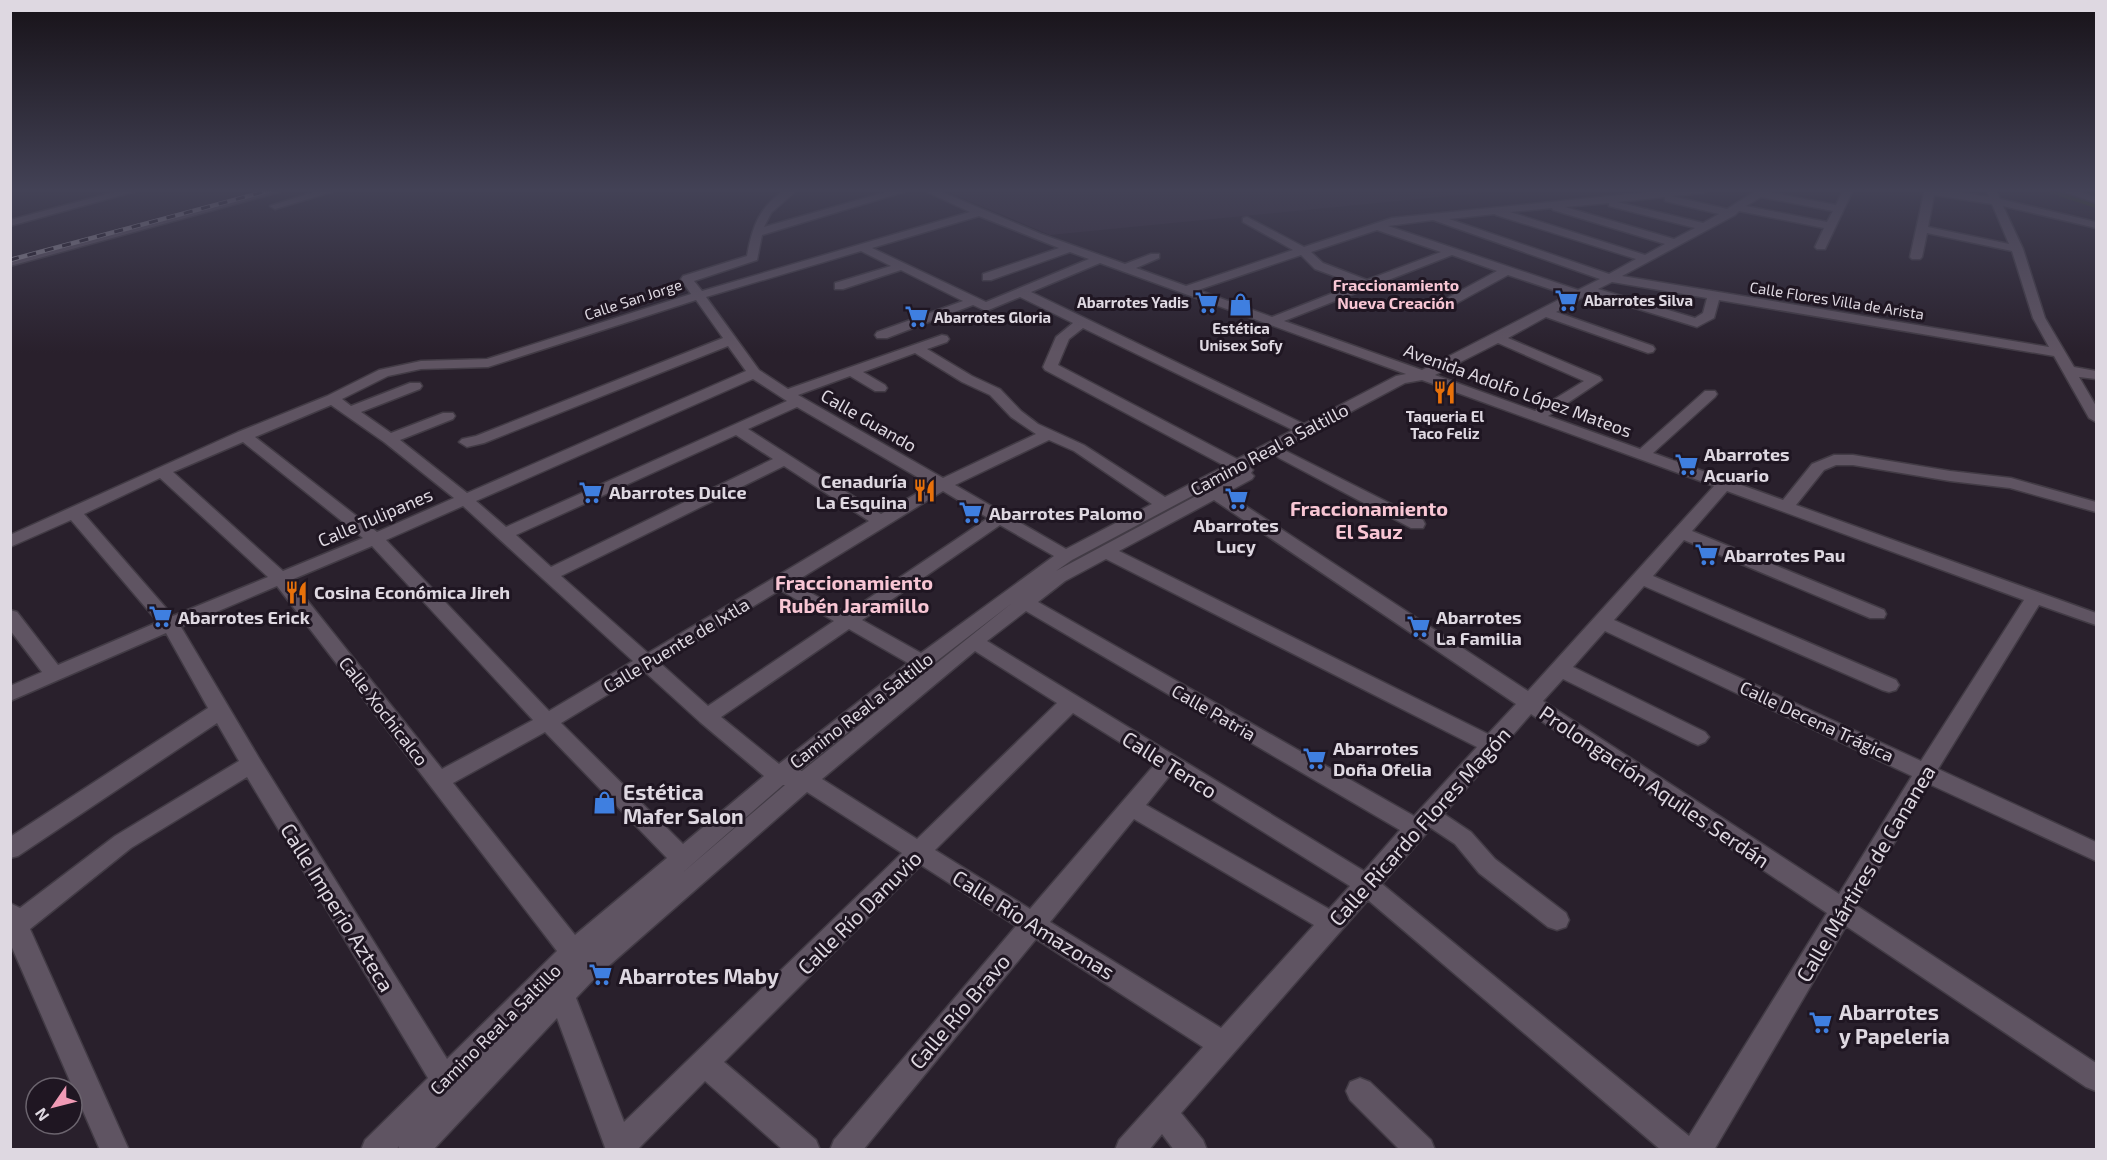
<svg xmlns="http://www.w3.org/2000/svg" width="2107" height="1160" viewBox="0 0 2107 1160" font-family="'Exo 2',sans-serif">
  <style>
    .built { fill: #352939 }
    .green { fill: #2f410a }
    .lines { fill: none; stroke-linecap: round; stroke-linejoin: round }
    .minor-casing { stroke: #423b45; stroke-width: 3 }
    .minor { fill: #5f5462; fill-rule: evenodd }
    .rail-casing { stroke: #99929c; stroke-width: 4.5 }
    .rail { stroke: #1f1622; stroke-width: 3; stroke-dasharray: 9; stroke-linecap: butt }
    .labels { text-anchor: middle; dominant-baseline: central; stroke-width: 6; stroke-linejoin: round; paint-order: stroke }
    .far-street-label { font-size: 15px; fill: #ded8e1; stroke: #1f1622 }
    .far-poi-label { font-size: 15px; font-weight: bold; fill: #ded8e1; stroke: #1f1622; text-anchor: start }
    .far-neighbourhood-label { font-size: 16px; font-weight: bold; fill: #f8c6d4; stroke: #1f1622 }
    .street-label { font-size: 18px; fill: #ded8e1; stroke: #1f1622 }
    .poi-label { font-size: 18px; font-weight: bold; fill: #ded8e1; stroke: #1f1622; text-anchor: start }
    .neighbourhood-label { font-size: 20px; font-weight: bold; fill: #f8c6d4; stroke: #1f1622 }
    .near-street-label { font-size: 21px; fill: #ded8e1; stroke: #1f1622 }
    .near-poi-label { font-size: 21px; font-weight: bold; fill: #ded8e1; stroke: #1f1622; text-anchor: start }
  </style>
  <rect width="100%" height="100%" fill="#29202c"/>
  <path class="built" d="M943,190H1510L1050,235Z"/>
  <path class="green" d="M2040,190H2096V208Z"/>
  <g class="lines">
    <defs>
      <g id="minor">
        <path d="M122,190H140L10,226V220Z"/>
        <path d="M269,190H287L10,266V259Z"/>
        <path d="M320,190H338L275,209L270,206Z"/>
        <path d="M785,190H797L771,213L764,227L893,190H910L762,235L757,260L694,281L702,291L970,212L923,190H937L1041,234L1125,264L1151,254H1159V258L1136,268L1186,286L1293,250L1243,222V218L1247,217L1304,247L1392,218L1669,190H1708L1703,193L1671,196L1727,209L1757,190H1770L1768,192L1836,205L1843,190H1853L1825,249H1817L1815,247L1824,228L1739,211L1735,215L1622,276L2049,347L2033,318L2012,251L1927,233L1922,257L1920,259H1912L1910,257L1924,193L1920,190H1946L1989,197L1986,190H1996L2000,199L2096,222V228L2003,206L2023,249L2045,318L2074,367L2096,371V379L2079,377L2096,406V422L2089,418L2054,356L1719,300L1714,318L1697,327L1589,294L1556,312L1653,346L1655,349L1653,352L1648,353L1546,317L1508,338L1600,377L1602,380L1548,416L1640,449L1705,391H1715L1717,394L1715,397L1653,453L1783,500L1812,464L1834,455H1853L1950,471L2011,478L2096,502V512L2010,488L1950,481L1853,465H1836L1824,470L1796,505L2096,613V625L2039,605L1938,769L2096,842V861L1929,784L1857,906L2096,1063V1091L2086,1087L1846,926L1714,1150H1661L1368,900L1181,1113L1203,1140L1207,1150H1174L1162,1134L1149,1150H1115L1119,1140L1203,1047L1036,939L863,1150H830L834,1140L1016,926L921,865L724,1062L816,1140L820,1150H783L705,1081L637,1150H606L557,1018L433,1150H398L399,1146L396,1150H361L365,1140L428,1078L247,777L131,848L30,929L129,1150H100L10,943V903L20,908L115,836L239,761L217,723L18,856L10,858V837L208,708L166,633L10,701V686L42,672L10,630V610L17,612L58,665L158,622L71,520L10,547V535L238,432L327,396L379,370L421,361L487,359L691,294L681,279L683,276L747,256C752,227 759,207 785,190ZM1934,195L1992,204L2009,244L1928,227ZM1665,197V201L1719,214L1703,223L1617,202ZM1761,197L1833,211L1827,222L1746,206ZM1609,203V206L1695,228L1674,239L1565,207ZM1552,208L1553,210L1665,244L1645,255L1510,212ZM1495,214L1496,215L1636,259L1609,274L1449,219ZM979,216L1059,248L983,274V280H991L1070,252L1089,259L986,302L872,248ZM1433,220L1600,279L1578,290L1388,226ZM1377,230L1441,252L1367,280L1323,263L1311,252ZM861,251L891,266L835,283V289H843L901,270L963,301L877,332L875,335L877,338H887L973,305L986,311L1020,297L1073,323L1056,337L1043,367L1045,370L1225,466L1165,497L1084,445L1038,424L1021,411L1000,389L972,376L927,349L947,342L949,339L947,336L942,335L788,389L759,370L706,297ZM1301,255L1315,269L1356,284L1272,317L1198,290ZM1452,255L1497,271L1449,297L1447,300L1449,303H1457L1508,275L1568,295L1422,370L1284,321ZM1100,263L1406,374L1396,376L1304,424L1031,292ZM1612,282L1707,298L1703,313L1695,318L1598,289ZM696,300L723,338L476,436L462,439L459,442L467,447L484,443L728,346L746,371L467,493L400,440L453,419L455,416L453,413H443L391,433L361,412L420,389L422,386L420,383H410L351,406L342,399L388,376L421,369L488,367ZM1083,328L1293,430L1237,459L1058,365L1069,339ZM1498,343L1584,381L1535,411L1435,375ZM915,353L962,382L990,395L1011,417L1036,434L943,478L798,395L850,376L875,391H885L887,388L885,385L863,372ZM753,379L787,401L506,527L476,501ZM1422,380L1714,486L1528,691L1226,493L1252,479L1254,476L1251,473L1253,470L1249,466L1405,383ZM331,405L384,442L454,498L377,532L255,437ZM797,407L931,485L881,514L748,429ZM736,435L773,459L551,567L516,535ZM1049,440L1074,451L1152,504L1066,549L955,485ZM243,442L363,538L283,571L173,472ZM784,466L869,521L648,653L561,576ZM1237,472L1239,473L1056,571L1072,560ZM160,478L268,577L173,616L84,514ZM943,491L988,518L847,613L793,583ZM1727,491L2024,600L1921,761L1614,620L1644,586L1882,690L1889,692L1896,690L1899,685L1896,680L1653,576L1684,540L1870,618H1884L1886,614L1884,610L1692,531ZM1214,500L1516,704L1488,734L1119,551ZM463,506L633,661L549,711L386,540ZM1000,525L1054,556L921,653L862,620ZM372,546L533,720L442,769L291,580ZM1106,559L1477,747L1414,816L1038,602L1065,581ZM277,586L557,951L447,1059L259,758L181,627ZM780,590L834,621L708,706L660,663ZM1012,603L802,771H800L929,667ZM1026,611L1400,830L1364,871L987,641ZM849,629L908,663L779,764L721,717ZM1605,631L1912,776L1839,894L1543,701L1563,679L1691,742L1698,745L1705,742L1709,737L1705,732L1573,667ZM975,651L1057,703L917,839L822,779ZM645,672L700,722L764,776L683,844L561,723ZM1073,713L1155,764L1030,909L935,850ZM1531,714L1827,913L1689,1136L1382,884L1431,828L1455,844L1479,873L1548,927L1557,930L1566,927L1569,920L1566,913L1495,859L1471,832L1444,814ZM545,732L667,858L575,935L453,783ZM1171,774L1350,886L1329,909L1146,805ZM783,785H785L681,874ZM807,792L902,853L624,1122L576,998L596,977ZM1134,819L1314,925L1221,1028L1050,922Z"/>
        <path d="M2059,190H2076L2096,197V203Z"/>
        <path d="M1284,450L1423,520L1425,524L1423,528H1411L1279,458L1276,455Z"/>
        <path d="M1360,1078L1370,1082L1431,1140L1435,1150H1400L1350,1100L1346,1091L1350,1082Z"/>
      </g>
    </defs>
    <use href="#minor" class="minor-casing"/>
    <use href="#minor" class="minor"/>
    <defs>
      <path id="rail" d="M10,260L271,190"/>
    </defs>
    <use href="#rail" class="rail-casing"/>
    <use href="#rail" class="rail"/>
  </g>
  <linearGradient id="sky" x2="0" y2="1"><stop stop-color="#171218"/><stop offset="0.54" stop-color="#434256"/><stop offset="1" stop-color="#434256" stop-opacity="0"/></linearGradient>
  <rect width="2107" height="353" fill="url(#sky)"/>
  <defs>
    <symbol id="supermarket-bare" viewBox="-9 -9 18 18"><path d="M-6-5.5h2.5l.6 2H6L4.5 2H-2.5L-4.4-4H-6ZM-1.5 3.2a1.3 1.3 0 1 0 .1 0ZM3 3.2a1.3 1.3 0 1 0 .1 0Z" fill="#3f7fe0" stroke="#1f1622" stroke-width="2.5" paint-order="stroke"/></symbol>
    <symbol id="shop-bare" viewBox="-9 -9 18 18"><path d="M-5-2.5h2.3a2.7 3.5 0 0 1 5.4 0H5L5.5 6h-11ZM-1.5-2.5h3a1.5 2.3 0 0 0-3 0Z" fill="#3f7fe0" stroke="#1f1622" stroke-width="2.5" paint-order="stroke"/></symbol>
    <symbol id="restaurant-bare" viewBox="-9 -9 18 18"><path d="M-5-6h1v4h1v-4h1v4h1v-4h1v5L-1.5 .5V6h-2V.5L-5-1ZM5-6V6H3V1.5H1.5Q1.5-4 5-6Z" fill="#e8710a" stroke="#1f1622" stroke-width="2.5" paint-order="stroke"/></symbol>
  </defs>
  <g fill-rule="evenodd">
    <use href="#supermarket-bare" x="1550" y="284" width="33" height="33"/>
    <use href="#supermarket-bare" x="1190" y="286" width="33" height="33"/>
    <use href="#shop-bare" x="1224" y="288" width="33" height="33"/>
    <use href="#supermarket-bare" x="900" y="300" width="33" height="33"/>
    <use href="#restaurant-bare" x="1428" y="376" width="33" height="33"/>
    <use href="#supermarket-bare" x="1670" y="448" width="33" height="33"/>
    <use href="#restaurant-bare" x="908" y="474" width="33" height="33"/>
    <use href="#supermarket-bare" x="574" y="476" width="33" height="33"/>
    <use href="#supermarket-bare" x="1220" y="482" width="33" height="33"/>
    <use href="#supermarket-bare" x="954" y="496" width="33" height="33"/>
    <use href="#supermarket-bare" x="1690" y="538" width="33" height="33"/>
    <use href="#restaurant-bare" x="280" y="576" width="33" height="33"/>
    <use href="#supermarket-bare" x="144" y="600" width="33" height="33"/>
    <use href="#supermarket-bare" x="1402" y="610" width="33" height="33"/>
    <use href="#supermarket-bare" x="1298" y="742" width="33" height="33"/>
    <use href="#shop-bare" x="588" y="786" width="33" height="33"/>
    <use href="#supermarket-bare" x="584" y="958" width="33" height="33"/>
    <use href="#supermarket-bare" x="1804" y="1006" width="33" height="33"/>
  </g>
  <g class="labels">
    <g class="far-street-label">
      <text transform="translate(633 299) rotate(-18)">Calle San Jorge</text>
      <text transform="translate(1837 300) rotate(9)">Calle Flores Villa de Arista</text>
    </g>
    <g class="far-poi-label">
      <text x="1584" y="300">Abarrotes Silva</text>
      <text x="1189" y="302" text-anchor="end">Abarrotes Yadis</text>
      <text x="934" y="317">Abarrotes Gloria</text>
      <text x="1241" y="328" text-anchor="middle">Estética<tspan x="1241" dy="17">Unisex Sofy</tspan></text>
      <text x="1445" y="416" text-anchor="middle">Taqueria El<tspan x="1445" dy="17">Taco Feliz</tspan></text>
    </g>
    <g class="far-neighbourhood-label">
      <text x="1396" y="284">Fraccionamiento<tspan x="1396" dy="18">Nueva Creación</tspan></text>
    </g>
    <g class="street-label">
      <text transform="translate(1518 390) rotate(20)">Avenida Adolfo López Mateos</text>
      <text transform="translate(869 420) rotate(30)">Calle Guando</text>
      <text transform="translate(1269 449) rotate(-28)">Camino Real a Saltillo</text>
      <text transform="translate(375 517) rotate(-23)">Calle Tulipanes</text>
      <text transform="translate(676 645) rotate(-31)">Calle Puente de Ixtla</text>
      <text transform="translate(861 710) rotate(-38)">Camino Real a Saltillo</text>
      <text transform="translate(384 711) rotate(52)">Calle Xochicalco</text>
      <text transform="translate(1214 712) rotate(30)">Calle Patria</text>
      <text transform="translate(1817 721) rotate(25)">Calle Decena Trágica</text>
      <text transform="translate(495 1029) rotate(-45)">Camino Real a Saltillo</text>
    </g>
    <g class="poi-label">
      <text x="1704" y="454">Abarrotes<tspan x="1704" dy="21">Acuario</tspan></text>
      <text x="907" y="481" text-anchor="end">Cenaduría<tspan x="907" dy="21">La Esquina</tspan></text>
      <text x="609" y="492">Abarrotes Dulce</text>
      <text x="989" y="513">Abarrotes Palomo</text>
      <text x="1236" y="525" text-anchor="middle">Abarrotes<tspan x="1236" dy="21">Lucy</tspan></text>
      <text x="1724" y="555">Abarrotes Pau</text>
      <text x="314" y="592">Cosina Económica Jireh</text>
      <text x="178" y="617">Abarrotes Erick</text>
      <text x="1436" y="617">Abarrotes<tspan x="1436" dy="21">La Familia</tspan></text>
      <text x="1333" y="748">Abarrotes<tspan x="1333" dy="21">Doña Ofelia</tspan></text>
    </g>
    <g class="neighbourhood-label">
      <text x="1369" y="508">Fraccionamiento<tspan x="1369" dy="23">El Sauz</tspan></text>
      <text x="854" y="582">Fraccionamiento<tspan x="854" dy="23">Rubén Jaramillo</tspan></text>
    </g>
    <g class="near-street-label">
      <text transform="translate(1170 764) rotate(32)">Calle Tenco</text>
      <text transform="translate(1655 786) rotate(34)">Prolongación Aquiles Serdán</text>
      <text transform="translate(1419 826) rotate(-48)">Calle Ricardo Flores Magón</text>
      <text transform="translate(1865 873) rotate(-59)">Calle Mártires de Cananea</text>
      <text transform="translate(338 907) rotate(58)">Calle Imperio Azteca</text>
      <text transform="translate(859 912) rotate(-45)">Calle Río Danuvio</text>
      <text transform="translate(1034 924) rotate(32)">Calle Río Amazonas</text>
      <text transform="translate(959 1011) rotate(-50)">Calle Río Bravo</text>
    </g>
    <g class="near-poi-label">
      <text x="623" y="791">Estética<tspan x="623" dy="24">Mafer Salon</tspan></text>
      <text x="619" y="975">Abarrotes Maby</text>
      <text x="1839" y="1011">Abarrotes<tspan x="1839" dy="24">y Papeleria</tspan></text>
    </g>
  </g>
  <rect width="2107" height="1160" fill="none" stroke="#ded8e1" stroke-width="24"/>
  <g transform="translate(54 1106) rotate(235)"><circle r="28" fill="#1f1622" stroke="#6b646e" stroke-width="1.5"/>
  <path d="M0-4.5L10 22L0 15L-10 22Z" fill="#f09ab5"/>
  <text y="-9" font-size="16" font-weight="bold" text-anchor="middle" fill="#ded8e1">N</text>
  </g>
</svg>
